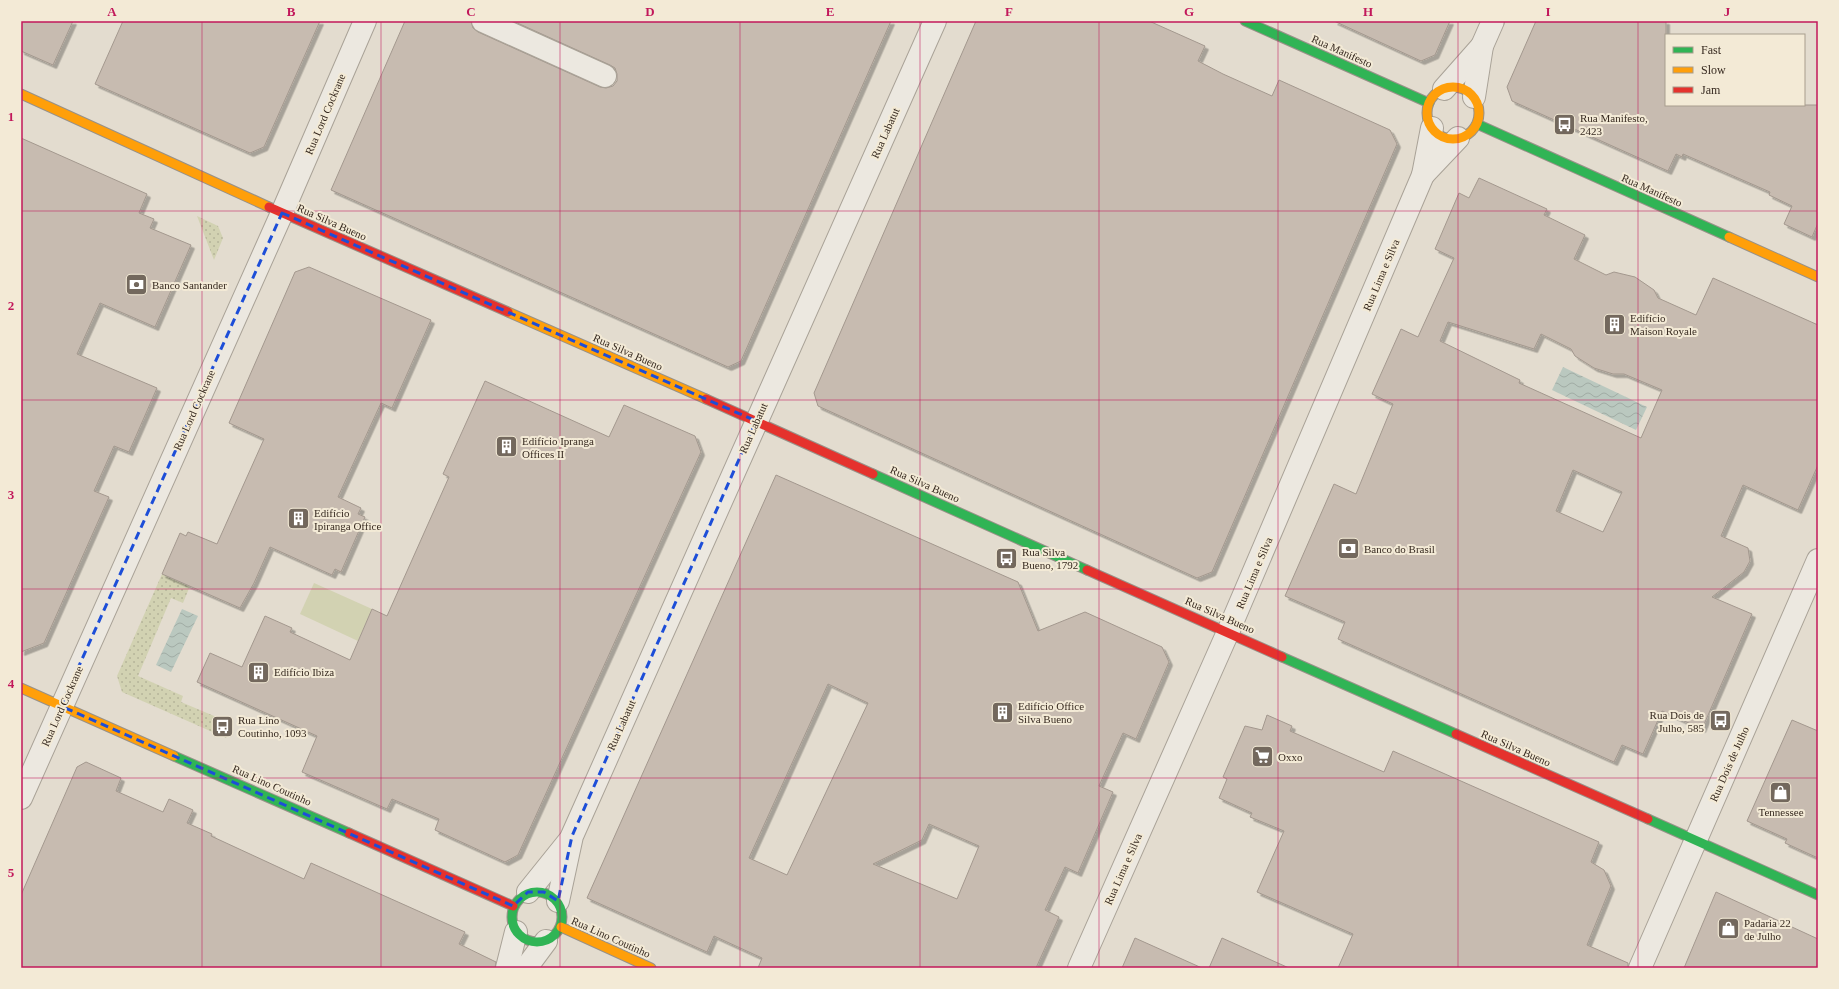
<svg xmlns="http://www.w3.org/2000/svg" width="1839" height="989" viewBox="0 0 1839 989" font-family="'Times New Roman',serif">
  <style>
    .green { fill: url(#green-dots) }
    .pitch { fill: #d2d2b2 }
    .water { fill: url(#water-waves) }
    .building { fill: #c7bbb0; stroke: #a3988e; fill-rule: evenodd; filter: url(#shadow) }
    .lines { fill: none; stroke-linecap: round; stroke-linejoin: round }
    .street-casing { stroke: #a9a297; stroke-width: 24 }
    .fast-casing { stroke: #989188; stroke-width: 11 }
    .slow-casing { stroke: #989188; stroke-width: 11 }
    .jam-casing { stroke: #989188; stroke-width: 11 }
    .street { stroke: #ece8e0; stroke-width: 22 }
    .fast { stroke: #30b455; stroke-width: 9 }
    .slow { stroke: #ff9f0a; stroke-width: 9 }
    .jam { stroke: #e5322d; stroke-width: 9 }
    .marked { fill: none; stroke: #1d4ed8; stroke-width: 3; stroke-dasharray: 8 5; stroke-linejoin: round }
    .grid { fill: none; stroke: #c2185b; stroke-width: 1; stroke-opacity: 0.55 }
    .labels { text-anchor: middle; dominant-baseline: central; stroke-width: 4; stroke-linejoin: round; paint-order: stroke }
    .street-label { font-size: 11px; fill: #372a20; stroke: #f3ead6 }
    .poi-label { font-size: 11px; fill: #372a20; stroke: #f3ead6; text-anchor: start }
    .neatline { fill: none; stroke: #c2185b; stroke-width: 1.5 }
    .grid-label { font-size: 13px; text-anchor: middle; font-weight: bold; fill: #c2185b }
  </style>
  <defs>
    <pattern id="green-dots" width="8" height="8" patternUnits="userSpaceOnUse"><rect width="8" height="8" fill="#d2d2b2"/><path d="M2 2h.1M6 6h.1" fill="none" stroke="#b5b499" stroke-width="1.8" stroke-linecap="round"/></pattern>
    <pattern id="water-waves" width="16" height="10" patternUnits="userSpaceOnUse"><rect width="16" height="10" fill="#bac8bf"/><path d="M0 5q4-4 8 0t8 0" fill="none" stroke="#a0aca4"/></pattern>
    <filter id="shadow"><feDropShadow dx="3.5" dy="3.5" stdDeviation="0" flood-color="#0004"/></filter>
  </defs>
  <rect width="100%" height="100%" fill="#e3dccf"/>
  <g class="green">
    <path d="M197,216L218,226L223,238L214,260Z"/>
    <path d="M162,574L190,586L183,603L171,598L138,676L183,696L181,702L233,724L226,738L122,692L117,676Z"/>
  </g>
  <path class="pitch" d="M314,583L372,609L358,641L300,614Z"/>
  <g class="water">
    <path d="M1563,367L1647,407L1636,430L1552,390Z"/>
    <path d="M182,609L198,616L171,672L156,665Z"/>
  </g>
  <g class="building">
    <path d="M21,21H73L53,65L21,51Z"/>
    <path d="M123,21H320L264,147L250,153L95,84Z"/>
    <path d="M405,21H471L473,28L478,32L600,87L606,88L613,86L617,81V74L615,68L610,65L513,21H891L741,361L728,367L331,190Z"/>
    <path d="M976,21H1149L1205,46L1198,61L1223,74L1272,96L1279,80L1390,130L1397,144L1212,572L1197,578L818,406L814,393Z"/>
    <path d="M1334,21H1450L1435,55L1421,61Z"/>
    <path d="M1536,21H1666V105H1818V223L1812,237L1784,224L1792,206L1769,195L1770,192L1683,154L1682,157L1676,154L1668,171L1512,101L1507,87Z"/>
    <path d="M21,138L147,194L139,213L154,219L150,228L191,245L155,327L100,303L77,354L157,388L129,452L114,446L94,491L109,497L44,643L21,652Z"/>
    <path d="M1479,178L1547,209L1544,215L1585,235L1574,259L1606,275L1614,272L1635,277L1654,290L1658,298L1696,315L1713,278L1818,325V465L1798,510L1743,485L1721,536L1748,548L1750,561L1744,572L1712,597L1752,614L1702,729L1662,711L1643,754L1622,745L1614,762L1338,639L1345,622L1285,596L1334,484L1356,494L1393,404L1372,394L1401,329L1418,337L1454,258L1435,249L1459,193L1469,198ZM1448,322L1534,349L1541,334L1571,349L1575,356L1594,368L1613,374H1624L1662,390L1641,438L1519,383L1520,380L1440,341ZM1573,470L1622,492L1603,532L1556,511Z"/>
    <path d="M309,267L431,320L392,408L381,403L338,497L361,508L358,514L365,517L341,572L335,569L332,575L270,547L254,583L240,608L162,574L180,533L186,536L188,532L217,544L264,439L229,423L295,272Z"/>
    <path d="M485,381L609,437L624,405L695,436L701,452L518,855L505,862L435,830L439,819L392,799L387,809L302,772L317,736L197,682L210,653L242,667L265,616L292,628L290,632L350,660L372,609L387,616L449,477L443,474Z"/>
    <path d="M776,475L1018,582L1038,631L1085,612L1162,647L1169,662L1136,739L1123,733L1099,786L1113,792L1078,873L1065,867L1045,910L1059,917L1036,968H758L762,958L714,936L707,952L587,898ZM828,684L868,703L787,875L749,858ZM929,824L979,846L957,899L873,864L922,840Z"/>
    <path d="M1267,715L1292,726L1290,731L1384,772L1393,751L1599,842L1591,862L1604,870L1611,886L1587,945L1628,963V968H1338L1353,934L1257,892L1284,831L1250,817L1252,813L1219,798L1227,779L1223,777L1245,726L1262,730Z"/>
    <path d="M1792,720L1818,731V858L1785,843L1787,839L1747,821Z"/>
    <path d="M86,762L121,778L116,791L163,812L169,799L193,810L187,823L212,834L211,836L304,879L311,863L465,932L459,944L496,962L495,968H21V895L77,767Z"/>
    <path d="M1716,892L1818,939V968H1684Z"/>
    <path d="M1135,938L1202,968H1122Z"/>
    <path d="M1222,938L1289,968H1209Z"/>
  </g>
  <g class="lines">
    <defs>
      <g id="street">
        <path d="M483,21L605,76"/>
        <path d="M1444,89L1482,46"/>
        <path d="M1474,97L1482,46L1493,21"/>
        <path d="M1423,175L1458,138"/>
        <path d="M21,798L282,213L365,21"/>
        <path d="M528,892L569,841"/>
        <path d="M558,901L572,836L935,21"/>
        <path d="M507,968L516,932"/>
        <path d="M526,968L546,941"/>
        <path d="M1079,968L1228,632L1423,175L1432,128"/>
        <path d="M1640,968L1818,560"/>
      </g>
      <g id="fast">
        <path d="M1245,21L1429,103"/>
        <path d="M1477,124L1729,237"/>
        <path d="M873,474L1087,570"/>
        <path d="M1282,657L1456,734"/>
        <path d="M174,756L349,833"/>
        <path d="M1648,819L1818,895"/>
        <circle cx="537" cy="917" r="25"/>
      </g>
      <g id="slow">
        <circle cx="1453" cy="113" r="26"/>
        <path d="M21,94L269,207"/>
        <path d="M1729,237L1818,277"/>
        <path d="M508,312L706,399"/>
        <path d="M21,688L174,756"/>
        <path d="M561,927L651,968"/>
      </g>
      <g id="jam">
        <path d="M269,207L508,312"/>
        <path d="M706,399L873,474"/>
        <path d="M1087,570L1282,657"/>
        <path d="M1456,734L1648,819"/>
        <path d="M349,833L513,906"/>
      </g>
    </defs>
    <use href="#street" class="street-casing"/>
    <use href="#fast" class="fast-casing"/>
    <use href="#slow" class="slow-casing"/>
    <use href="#jam" class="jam-casing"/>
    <use href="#street" class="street"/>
    <use href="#fast" class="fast"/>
    <use href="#slow" class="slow"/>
    <use href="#jam" class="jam"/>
  </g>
  <path class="marked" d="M282,213L756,421L572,836L558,901L544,892H528L513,906L61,706Z"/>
  <path class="grid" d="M202,21V968M381,21V968M560,21V968M740,21V968M920,21V968M1099,21V968M1278,21V968M1458,21V968M1638,21V968M21,211H1818M21,400H1818M21,589H1818M21,778H1818"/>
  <defs>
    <symbol id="bus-square" viewBox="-11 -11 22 22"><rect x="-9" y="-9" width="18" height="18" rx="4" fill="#73685d" stroke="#f3ead6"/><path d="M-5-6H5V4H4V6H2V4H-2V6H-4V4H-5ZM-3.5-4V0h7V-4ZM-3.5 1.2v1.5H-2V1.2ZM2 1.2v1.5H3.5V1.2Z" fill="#fff"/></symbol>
    <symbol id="bank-square" viewBox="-11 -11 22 22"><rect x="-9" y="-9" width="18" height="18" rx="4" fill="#73685d" stroke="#f3ead6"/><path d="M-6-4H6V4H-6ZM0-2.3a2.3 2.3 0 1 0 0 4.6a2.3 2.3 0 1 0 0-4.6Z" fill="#fff"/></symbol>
    <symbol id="building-square" viewBox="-11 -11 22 22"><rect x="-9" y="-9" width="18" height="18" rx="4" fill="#73685d" stroke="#f3ead6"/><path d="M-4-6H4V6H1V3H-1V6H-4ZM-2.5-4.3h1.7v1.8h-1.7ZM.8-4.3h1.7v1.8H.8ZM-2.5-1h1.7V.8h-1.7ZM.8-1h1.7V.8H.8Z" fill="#fff"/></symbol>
    <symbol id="supermarket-square" viewBox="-11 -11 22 22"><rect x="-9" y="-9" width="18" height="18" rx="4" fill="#73685d" stroke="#f3ead6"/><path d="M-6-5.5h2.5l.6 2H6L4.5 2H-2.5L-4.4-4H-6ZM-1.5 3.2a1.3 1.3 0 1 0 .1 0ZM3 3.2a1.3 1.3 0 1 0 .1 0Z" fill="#fff"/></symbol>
    <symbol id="shop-square" viewBox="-11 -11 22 22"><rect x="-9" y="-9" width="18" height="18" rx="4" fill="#73685d" stroke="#f3ead6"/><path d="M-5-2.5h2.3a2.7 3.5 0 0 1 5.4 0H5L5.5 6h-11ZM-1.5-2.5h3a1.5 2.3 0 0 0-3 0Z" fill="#fff"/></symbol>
  </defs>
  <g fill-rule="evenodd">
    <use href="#bus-square" x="1552" y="112" width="25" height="25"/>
    <use href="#bank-square" x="124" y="272" width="25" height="25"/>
    <use href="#building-square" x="1602" y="312" width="25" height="25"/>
    <use href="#building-square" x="494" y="434" width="25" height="25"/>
    <use href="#building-square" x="286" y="506" width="25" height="25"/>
    <use href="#bank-square" x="1336" y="536" width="25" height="25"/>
    <use href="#bus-square" x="994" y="546" width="25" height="25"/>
    <use href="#building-square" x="246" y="660" width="25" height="25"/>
    <use href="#building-square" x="990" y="700" width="25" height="25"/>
    <use href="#bus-square" x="1708" y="708" width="25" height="25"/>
    <use href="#bus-square" x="210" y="714" width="25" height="25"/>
    <use href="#supermarket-square" x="1250" y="744" width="25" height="25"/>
    <use href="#shop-square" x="1768" y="780" width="25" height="25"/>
    <use href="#shop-square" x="1716" y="916" width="25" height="25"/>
  </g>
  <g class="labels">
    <g class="street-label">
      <text transform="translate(1342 51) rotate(24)">Rua Manifesto</text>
      <text transform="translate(325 114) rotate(-67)">Rua Lord Cockrane</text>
      <text transform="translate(885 133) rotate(-66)">Rua Labatut</text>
      <text transform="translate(1652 190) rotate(24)">Rua Manifesto</text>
      <text transform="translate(332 222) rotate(24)">Rua Silva Bueno</text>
      <text transform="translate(1381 275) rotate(-67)">Rua Lima e Silva</text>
      <text transform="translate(628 352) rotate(24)">Rua Silva Bueno</text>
      <text transform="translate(194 410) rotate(-66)">Rua Lord Cockrane</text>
      <text transform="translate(753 428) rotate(-66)">Rua Labatut</text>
      <text transform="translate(925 484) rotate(24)">Rua Silva Bueno</text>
      <text transform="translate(1254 573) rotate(-67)">Rua Lima e Silva</text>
      <text transform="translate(1220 615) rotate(24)">Rua Silva Bueno</text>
      <text transform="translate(62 706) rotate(-66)">Rua Lord Cockrane</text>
      <text transform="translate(621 725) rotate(-66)">Rua Labatut</text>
      <text transform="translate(1516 748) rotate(24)">Rua Silva Bueno</text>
      <text transform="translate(1729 764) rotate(-66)">Rua Dois de Julho</text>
      <text transform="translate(272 785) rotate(24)">Rua Lino Coutinho</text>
      <text transform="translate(1123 869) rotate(-66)">Rua Lima e Silva</text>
      <text transform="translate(611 937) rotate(24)">Rua Lino Coutinho</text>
    </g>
    <g class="poi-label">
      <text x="1580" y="118">Rua Manifesto,<tspan x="1580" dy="13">2423</tspan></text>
      <text x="152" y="285">Banco Santander</text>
      <text x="1630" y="318">Edifício<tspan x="1630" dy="13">Maison Royale</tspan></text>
      <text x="522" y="441">Edifício Ipranga<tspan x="522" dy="13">Offices II</tspan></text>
      <text x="314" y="513">Edifício<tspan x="314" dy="13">Ipiranga Office</tspan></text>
      <text x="1364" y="549">Banco do Brasil</text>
      <text x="1022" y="552">Rua Silva<tspan x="1022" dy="13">Bueno, 1792</tspan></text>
      <text x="274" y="672">Edifício Ibiza</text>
      <text x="1018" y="706">Edifício Office<tspan x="1018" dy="13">Silva Bueno</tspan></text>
      <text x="1704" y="715" text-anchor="end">Rua Dois de<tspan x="1704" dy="13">Julho, 585</tspan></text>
      <text x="238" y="720">Rua Lino<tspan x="238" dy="13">Coutinho, 1093</tspan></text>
      <text x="1278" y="757">Oxxo</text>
      <text x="1781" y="812" text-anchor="middle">Tennessee</text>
      <text x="1744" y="923">Padaria 22<tspan x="1744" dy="13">de Julho</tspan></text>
    </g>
  </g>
  <rect width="1839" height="989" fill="none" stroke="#f3ead6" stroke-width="44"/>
  <rect x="1665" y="34" width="140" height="72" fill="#f3ead6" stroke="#a89d8d"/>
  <rect x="1673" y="47" width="20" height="6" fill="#30b455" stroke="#a89d8d"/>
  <text x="1701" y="54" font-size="12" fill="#372a20">Fast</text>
  <rect x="1673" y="67" width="20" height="6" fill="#ff9f0a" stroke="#a89d8d"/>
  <text x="1701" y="74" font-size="12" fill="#372a20">Slow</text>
  <rect x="1673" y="87" width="20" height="6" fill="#e5322d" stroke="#a89d8d"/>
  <text x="1701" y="94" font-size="12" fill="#372a20">Jam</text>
  <rect x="22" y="22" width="1795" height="945" class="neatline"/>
  <g class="grid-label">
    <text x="112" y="16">A</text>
    <text x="291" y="16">B</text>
    <text x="471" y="16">C</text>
    <text x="650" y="16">D</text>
    <text x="830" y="16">E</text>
    <text x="1009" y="16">F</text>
    <text x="1189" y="16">G</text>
    <text x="1368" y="16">H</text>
    <text x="1548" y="16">I</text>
    <text x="1727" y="16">J</text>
    <text x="11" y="121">1</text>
    <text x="11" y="310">2</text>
    <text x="11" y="499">3</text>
    <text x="11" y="688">4</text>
    <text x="11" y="877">5</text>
  </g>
</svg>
